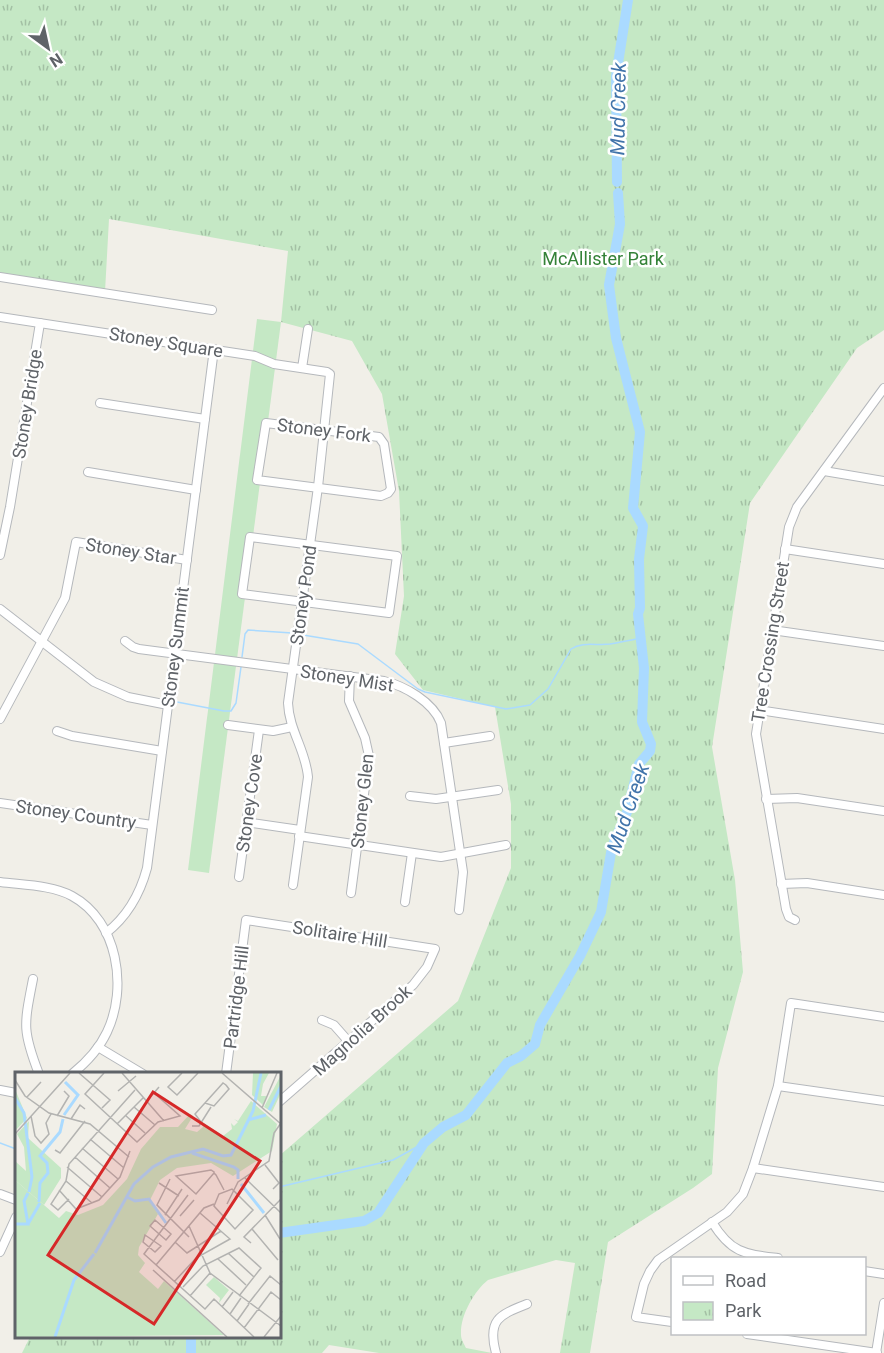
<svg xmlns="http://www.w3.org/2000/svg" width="884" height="1353" viewBox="0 0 884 1353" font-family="Roboto,sans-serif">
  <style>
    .grass { fill: #c5e8c5 }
    .park { fill: url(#park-tufts) }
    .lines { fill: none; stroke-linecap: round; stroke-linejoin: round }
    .stream { stroke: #aadaff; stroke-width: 1.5 }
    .river { stroke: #aadaff; stroke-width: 10 }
    .minor-casing { stroke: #b5b8bc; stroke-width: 10 }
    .minor { stroke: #fff; stroke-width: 8 }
    .labels { text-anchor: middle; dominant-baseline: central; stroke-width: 5; stroke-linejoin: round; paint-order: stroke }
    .park-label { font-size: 18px; fill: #348238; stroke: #fff }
    .street-label { font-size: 18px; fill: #5f6368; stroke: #fff }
    .water-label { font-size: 20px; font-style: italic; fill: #4174aa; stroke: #fff }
    .inset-river { fill: none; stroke: #aadaff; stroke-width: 3 }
    .inset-road { fill: none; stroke: #b3b3b1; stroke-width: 1.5 }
    .view { fill: #d62828; fill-opacity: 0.15; stroke: #d62828; stroke-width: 3 }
    .inset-edge { fill: none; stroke: #5f6368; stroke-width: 3 }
  </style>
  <defs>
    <pattern id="park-tufts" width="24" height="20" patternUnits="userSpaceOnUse" patternTransform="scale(1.5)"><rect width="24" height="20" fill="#c5e8c5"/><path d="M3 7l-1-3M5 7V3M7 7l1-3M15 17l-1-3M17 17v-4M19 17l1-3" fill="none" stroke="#a3c0a4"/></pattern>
  </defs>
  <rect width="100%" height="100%" fill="#f1efe8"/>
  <path class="grass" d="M257,319L281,322L209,873L188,870Z"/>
  <path class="park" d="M0,0H884V330L857,348L750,503L712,747L735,880L743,972L718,1068L712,1174L693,1188L608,1242L590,1353H560L575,1263L556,1260L488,1280C474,1291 460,1316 461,1335C461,1339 464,1344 466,1348L492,1353H379L329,1345L322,1353H22L30,1337L279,1336V1156L458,1001L511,868V804L495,707L423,690L395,654L404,596L399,491L382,394L352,341L281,322L288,251L109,219L105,292L0,275Z"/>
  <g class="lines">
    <g class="stream">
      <path d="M303,635L358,644L418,689L425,692L506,709L530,705L548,689L571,649C583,641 597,646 610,644C621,642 631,640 641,638"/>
      <path d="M242,657L245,634L248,630L292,633"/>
      <path d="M177,702L224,711H231L236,703L241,667"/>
      <path d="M0,1143L16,1149"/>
      <path d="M279,1187L393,1160L424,1143"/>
    </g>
    <g class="river">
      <path d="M617,182L616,76L628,0"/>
      <path d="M279,1233L364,1221L378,1213L424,1143L443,1127L466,1115L507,1063L521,1056L535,1044L540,1025L580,956L601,912L612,847L627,812L639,764L650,751L651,744L642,722L644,668L638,614L640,608L639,559L643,526L633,508L640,432L616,338L609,285L620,224L618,193"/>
      <path d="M191,1353V1336"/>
    </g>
    <defs>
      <g id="minor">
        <path d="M0,277L212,310"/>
        <path d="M0,317L255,356L274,364L327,372L330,374L318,487L288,703C289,730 306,751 308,777L293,885"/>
        <path d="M302,368L308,329"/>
        <path d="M100,403L205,419"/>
        <path d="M266,423L379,437L384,444L391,489L388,493L381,496L257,480Z"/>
        <path d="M824,471L884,481"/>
        <path d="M88,472L196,490"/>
        <path d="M250,537L397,556L389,613L242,594Z"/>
        <path d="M785,549L884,564"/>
        <path d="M0,555L10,507L40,323"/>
        <path d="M0,609L94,682L128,697L168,705"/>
        <path d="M772,630L884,646"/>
        <path d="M125,641L133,647L139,649L384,681C405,686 433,702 441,723L463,872L459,910"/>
        <path d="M350,676L349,701L365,738L369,756L351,893"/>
        <path d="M759,710L884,729"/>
        <path d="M0,719L65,598L76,542L187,560"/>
        <path d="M228,725L273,731L292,727"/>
        <path d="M57,731L72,736L162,751"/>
        <path d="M444,743L490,736"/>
        <path d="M410,796L436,799L498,790"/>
        <path d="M766,799L797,798L884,811"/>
        <path d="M0,803L152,825"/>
        <path d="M246,822L300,830"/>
        <path d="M299,836L441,857L506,845"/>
        <path d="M239,877L259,730"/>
        <path d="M0,882C22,885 52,885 72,896C118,921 128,988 107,1032C99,1049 87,1062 72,1074"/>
        <path d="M781,884L807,883L884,895"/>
        <path d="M405,902L412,853"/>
        <path d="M795,920L789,917L786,909L756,734L789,527L797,507L884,388"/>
        <path d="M106,933C128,916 140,894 147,868L214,349"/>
        <path d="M33,979C24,1025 22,1030 39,1074"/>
        <path d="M322,1020L334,1025L349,1042"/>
        <path d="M98,1047L143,1074"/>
        <path d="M226,1074L246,920L435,949L427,967L413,985L279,1102"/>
        <path d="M778,1086L884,1101"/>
        <path d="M0,1090L16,1093"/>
        <path d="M753,1168L884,1187"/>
        <path d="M0,1194L16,1200"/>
        <path d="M712,1222C731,1253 744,1254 778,1258"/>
        <path d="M0,1252L16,1217"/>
        <path d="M864,1271L884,1274"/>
        <path d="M672,1322L636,1317L644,1284L650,1271L658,1260L727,1212L743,1194L753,1168L778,1086L791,1003L884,1017"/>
        <path d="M747,1334L877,1353"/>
        <path d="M496,1353C487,1320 499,1315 527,1304"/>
        <path d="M876,1353L884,1303"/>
      </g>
    </defs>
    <use href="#minor" class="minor-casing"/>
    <use href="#minor" class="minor"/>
  </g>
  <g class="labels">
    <g class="park-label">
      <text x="603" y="258">McAllister Park</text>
    </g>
    <g class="street-label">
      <text transform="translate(166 342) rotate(9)">Stoney Square</text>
      <text transform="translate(27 404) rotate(-81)">Stoney Bridge</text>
      <text transform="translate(324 430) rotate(7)">Stoney Fork</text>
      <text transform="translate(131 551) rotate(9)">Stoney Star</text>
      <text transform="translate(303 595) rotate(-82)">Stoney Pond</text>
      <text transform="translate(770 642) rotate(-81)">Tree Crossing Street</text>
      <text transform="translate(175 647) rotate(-83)">Stoney Summit</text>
      <text transform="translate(347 678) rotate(9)">Stoney Mist</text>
      <text transform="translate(362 801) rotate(-84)">Stoney Glen</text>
      <text transform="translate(249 803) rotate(-82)">Stoney Cove</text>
      <text transform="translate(76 814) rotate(8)">Stoney Country</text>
      <text transform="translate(340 934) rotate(9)">Solitaire Hill</text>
      <text transform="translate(236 997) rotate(-83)">Partridge Hill</text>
      <text transform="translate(362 1030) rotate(-42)">Magnolia Brook</text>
    </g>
    <g class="water-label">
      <text transform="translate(618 109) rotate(-89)">Mud Creek</text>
      <text transform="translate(628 808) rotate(-71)">Mud Creek</text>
    </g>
  </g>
  <g transform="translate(15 1072)">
    <rect width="266" height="266" fill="#f1efe8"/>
    <path d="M265,5V23L257,40L249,35ZM0,17L12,46L0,59ZM14,49L13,66L46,96V106L29,133L0,108V89L11,99L9,75L2,62Z" fill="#c5e8c5"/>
    <path d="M238,1H254L248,12L246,24H252L248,33L237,23Z" fill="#c5e8c5"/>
    <path d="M236,29L262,52L257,79L218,104L196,91L162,96L145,108L135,128L143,142L124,175L123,183L130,191L124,200L143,217L149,209L209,263L0,265V108L44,146L51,139L63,143L88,133L112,107L126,77L145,55H163L175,42L178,44L170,57L182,60L188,55L186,49L208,64L217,57L216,51L219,54L223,50L219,47L223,49ZM199,205L214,218L204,231L205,226L191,213Z" fill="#c5e8c5"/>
    <path class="inset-river" d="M0,26L9,41L17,105L14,120M254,38L266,14M49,43L63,23L50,10M233,48L251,43M177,81L219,95L223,98V107M226,112L249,141M112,125L120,129L134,127L151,151M24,130L25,111L33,101L32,91L25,84L45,60L48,47M0,152H13L9,129L13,121M13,152L25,131M80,181L119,112L138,95L156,85L188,77L208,84L216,83L238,39L246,1M40,265L59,208L79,182"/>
    <path class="inset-road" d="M64,1L95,28L87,36M89,1L70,22L122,70L143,50L165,44L139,21M107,1L149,49M167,1L153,15L162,23L183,1M207,1L266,52M0,8L10,24L34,41L75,52L114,85M103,19L121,4M12,25L26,10M132,29L144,15M190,31L199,34L214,17L211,13M119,35L140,53M247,36L262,1M110,43L130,61M16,44L20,64L26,71L34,62L31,51L36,42M42,44L54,24L49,19M56,47L65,33L70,37M186,50L180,42L208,11L211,13M102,52L128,26M177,54H184L196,35M0,62L55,1M75,67L109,96M67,76L103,107M40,78L45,81L70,49M60,85L95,116M250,93L264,111L258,117M52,95L87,125M199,101L181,122L161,104L196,98L199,100V101L201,103L209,118M230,106L266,141M155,107L142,133L174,165M51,109L77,131M144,111L164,124M217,117L238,138L220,157L199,134L204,122ZM44,118L61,137L84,128L105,105L115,79M173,123L129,182L190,237L199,227L239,265M54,127L43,138L36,132L51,109L54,92L120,18M212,132L223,110L254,89L259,61L266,51M150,143L167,117M250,143L265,167M165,144L179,128M140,148L156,162L151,168L135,154ZM174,154L195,201L266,254M237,157L263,188M130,163L146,174L140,180L128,170ZM160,170L172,181L206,159M236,171L229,165L266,127M213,181L239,205M203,187L231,213M141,193L189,136L199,132M138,198L212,265M159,210L181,186L215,167L185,141M168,215L188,194L224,176L246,196L224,224M175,224L195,201M233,232L255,204L266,213M207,235L218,220M215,242L226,226M222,249L234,232M229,256L256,220L266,228M249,265L266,244"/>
    <path class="view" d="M138,20L245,89L139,252L33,183Z"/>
    <rect width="266" height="266" class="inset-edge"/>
  </g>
  <rect x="671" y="1257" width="195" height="78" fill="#ffffff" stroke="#bfc1c3" stroke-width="1.5"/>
  <rect x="683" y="1276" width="30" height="9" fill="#ffffff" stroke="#bfc1c3" stroke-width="1.5"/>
  <text x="725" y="1287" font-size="18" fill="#5f6368">Road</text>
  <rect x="683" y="1302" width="30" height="18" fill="url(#park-tufts)" stroke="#bfc1c3" stroke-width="1.5"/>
  <text x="725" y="1317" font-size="18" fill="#5f6368">Park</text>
  <g transform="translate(48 48) rotate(147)" stroke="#ffffff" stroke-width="4.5" paint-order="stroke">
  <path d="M0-4.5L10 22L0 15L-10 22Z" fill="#5f6368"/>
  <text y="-9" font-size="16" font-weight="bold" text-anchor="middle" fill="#5f6368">N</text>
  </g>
</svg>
